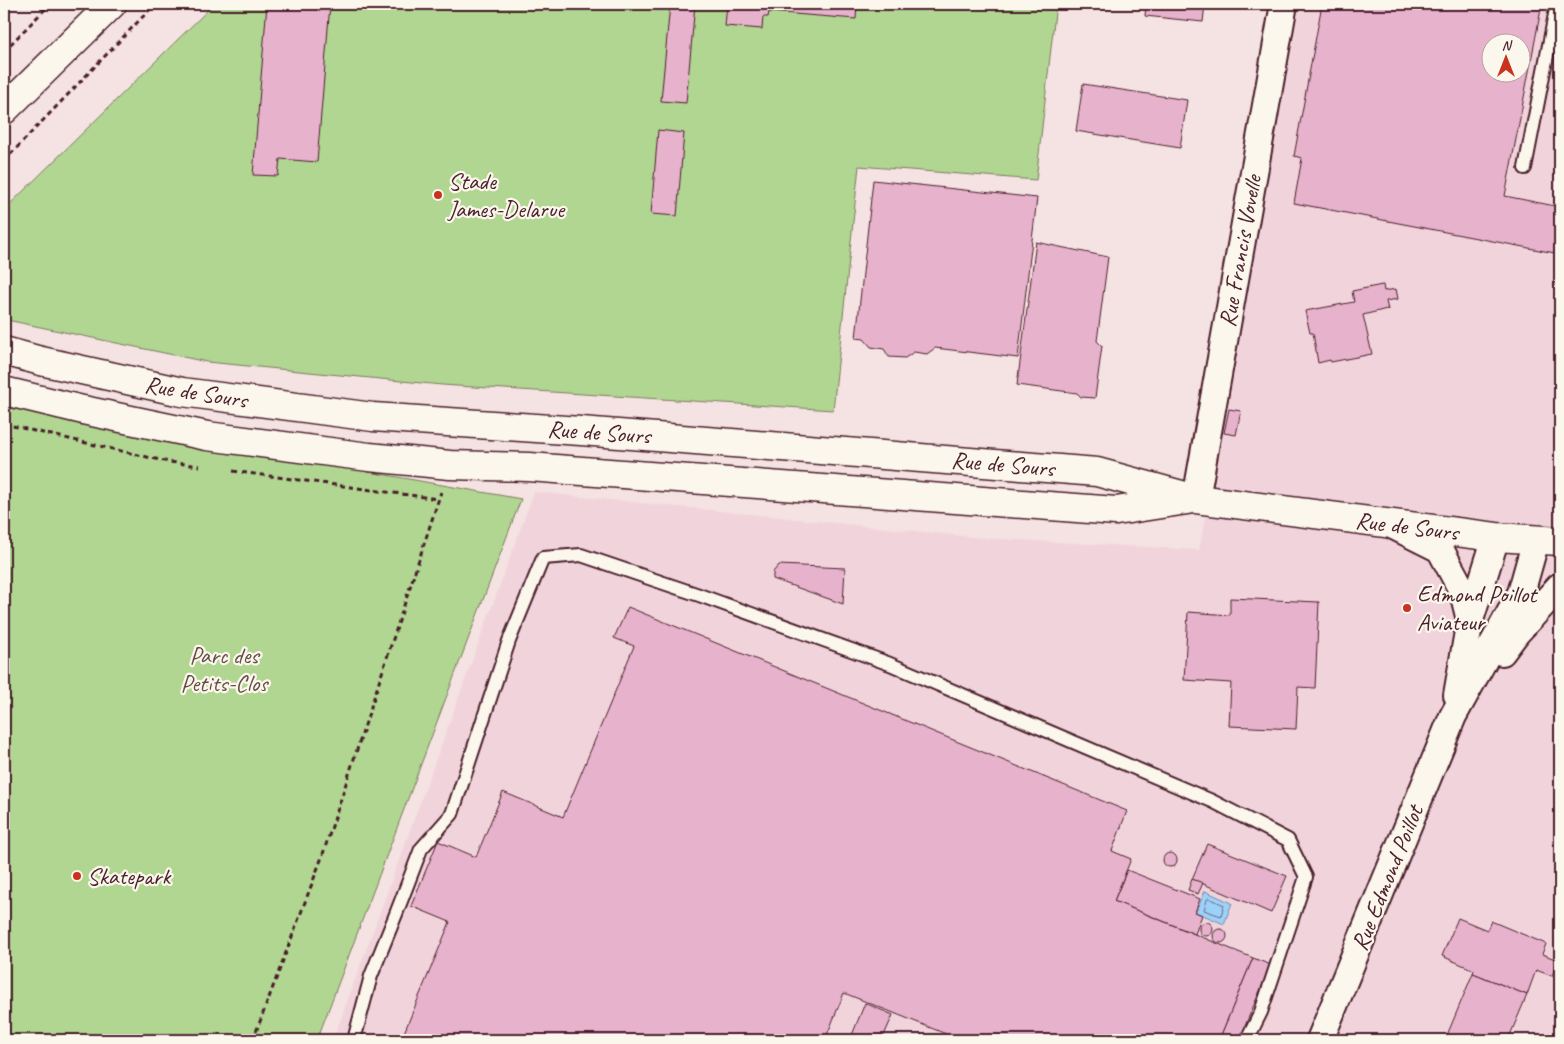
<svg xmlns="http://www.w3.org/2000/svg" width="1564" height="1044" viewBox="0 0 1564 1044" font-family="Caveat,sans-serif">
  <style>
    .built { fill: #f1d4db; fill-rule: evenodd }
    .green { fill: #b0d692; stroke: #7d7a5e }
    .water { fill: #9cd2fa; stroke: #7b8aa7 }
    .lines { fill: none; stroke-linecap: round; stroke-linejoin: round }
    .shore { stroke: #6b677e; stroke-width: 1 }
    .building { fill: #e7b2cc; stroke: #4a1f2b; fill-rule: evenodd }
    .service-casing { stroke: #4a1f2b; stroke-width: 16 }
    .minor-casing { stroke: #4a1f2b; stroke-width: 30 }
    .secondary-casing { stroke: #4a1f2b; stroke-width: 31 }
    .path { stroke: #4a1f2b; stroke-width: 3; stroke-dasharray: 5 4; stroke-linecap: butt }
    .service { stroke: #fbf7ec; stroke-width: 12 }
    .minor { stroke: #fbf7ec; stroke-width: 26 }
    .secondary { stroke: #fbf7ec; stroke-width: 28 }
    .poi-dot { fill: #c8321e; stroke: #fbf7ec; stroke-width: 2 }
    .labels { text-anchor: middle; dominant-baseline: central; stroke-width: 4.5; stroke-linejoin: round; paint-order: stroke }
    .poi-label { font-size: 24px; fill: #4a1f2b; stroke: #fbf7ec; text-anchor: start }
    .street-label { font-size: 24px; fill: #4a1f2b; stroke: #fbf7ec }
    .park-label { font-size: 24px; fill: #644d45; stroke: #fbf7ec }
  </style>
  <rect width="100%" height="100%" fill="#f5e2e2"/>
  <filter id="ink" filterUnits="userSpaceOnUse"><feTurbulence type="fractalNoise" baseFrequency=".02" numOctaves="2"/><feDisplacementMap in="SourceGraphic" scale="10" xChannelSelector="R" yChannelSelector="G"/><feConvolveMatrix kernelMatrix="1 2 1 2 8 2 1 2 1" color-interpolation-filters="sRGB"/></filter>
  <g filter="url(#ink)">
    <path class="built" d="M1300,4H1560V1040H333L534,492L982,538L1199,550ZM1492,42H1522V72H1492Z"/>
    <g class="green">
      <path d="M214,4H1056L1036,180L859,166L833,410L442,385L207,362L7,320L4,313V210Z"/>
      <path d="M4,407L521,499L317,1040H4Z"/>
    </g>
    <path class="water" d="M1205,891L1232,903L1224,924L1196,912Z"/>
    <g class="lines">
      <path class="shore" d="M1209,898L1224,905L1221,916L1204,910L1207,900Z"/>
    </g>
    <g class="building">
      <path d="M267,4H330L317,162L280,159L278,176L253,175Z"/>
      <path d="M670,4H695L686,103L661,101Z"/>
      <path d="M727,4H857L856,19L769,12L768,17H763L762,29L725,26Z"/>
      <path d="M1146,4H1205L1203,22L1145,16Z"/>
      <path d="M1322,4H1542L1505,196L1560,207V254L1294,203L1302,158L1294,156ZM1492,42H1522V72H1492Z"/>
      <path d="M1560,76V105L1555,104Z"/>
      <path d="M1083,84L1187,100L1180,148L1076,131Z"/>
      <path d="M658,130L684,133L677,216L651,214Z"/>
      <path d="M873,180L1037,198L1018,358L935,348L927,354L914,352L905,358L889,357L884,349L871,347L864,339L856,338Z"/>
      <path d="M1036,242L1108,257L1097,341L1102,346L1095,398L1081,397L1077,393L1017,385Z"/>
      <path d="M1382,285H1383L1384,291L1396,289L1398,299L1386,301L1388,310L1387,309L1363,315L1372,354L1331,362L1330,360L1318,363L1313,333H1310L1305,311L1354,302L1352,291Z"/>
      <path d="M1229,409L1241,411L1236,435L1224,433Z"/>
      <path d="M779,565L845,568L843,604L773,579V572Z"/>
      <path d="M1230,598L1319,602L1315,688L1298,687L1296,729L1229,726L1231,683L1184,680L1188,612L1230,615Z"/>
      <path d="M628,607L1127,811L1112,851L1131,859L1114,901L1253,958L1219,1040H1109L1104,1039V1040H943L946,1034L844,993L825,1040H401L450,922L411,906L438,841L476,857L503,792L563,817L634,646L614,638Z"/>
      <path d="M1207,844L1287,876L1271,913L1192,879Z"/>
      <circle cx="1170" cy="860" r="7"/>
      <path d="M1127,870L1200,899L1195,912L1202,915L1195,934L1114,901Z"/>
      <path d="M1192,879L1203,883L1198,894L1188,890Z"/>
      <path d="M1458,918L1487,930L1491,921L1546,944L1542,954L1558,960L1552,976L1536,970L1527,995L1473,973L1474,970L1442,956Z"/>
      <circle cx="1206" cy="929" r="7"/>
      <circle cx="1220" cy="936" r="7"/>
      <path d="M1253,958L1271,965L1239,1040H1219Z"/>
      <path d="M1473,973L1527,995L1508,1040H1445Z"/>
      <path d="M865,1003L893,1015L882,1040H850Z"/>
    </g>
    <g class="lines">
      <defs>
        <g id="service">
          <path d="M1525,168L1557,4"/>
          <path d="M354,1040L371,976L396,914L421,849L452,814L509,641L543,558L581,555L699,595L890,664L1212,801L1288,840L1306,877L1261,1012L1247,1040"/>
        </g>
        <g id="minor">
          <path d="M1196,499L1284,4"/>
          <path d="M1394,526L1440,549L1463,592L1470,620"/>
          <path d="M1502,652L1517,632L1560,586"/>
          <path d="M1457,695L1470,620L1496,537"/>
          <path d="M1320,1040L1453,716L1521,593L1536,540"/>
        </g>
        <g id="secondary">
          <path d="M4,110L112,4"/>
          <path d="M4,351L41,361L182,392L373,417L581,431L1097,472L1196,499L1496,537L1560,541"/>
          <path d="M4,391L83,410L207,436L369,457L450,465L529,467L1116,511L1187,500"/>
        </g>
      </defs>
      <use href="#service" class="service-casing"/>
      <use href="#minor" class="minor-casing"/>
      <use href="#secondary" class="secondary-casing"/>
      <g class="path">
        <path d="M4,51L50,4"/>
        <path d="M4,161L155,4"/>
        <path d="M4,424L169,462L200,466"/>
        <path d="M233,471L438,499"/>
        <path d="M253,1040L322,857L441,492"/>
      </g>
      <use href="#service" class="service"/>
      <use href="#minor" class="minor"/>
      <use href="#secondary" class="secondary"/>
    </g>
  </g>
  <g class="poi-dot">
    <circle cx="438" cy="195" r="5"/>
    <circle cx="1407" cy="608" r="5"/>
    <circle cx="77" cy="876" r="5"/>
  </g>
  <g class="labels">
    <g class="poi-label">
      <text x="448" y="181">Stade<tspan x="448" dy="28">James-Delarue</tspan></text>
      <text x="1417" y="594">Edmond Poillot<tspan x="1417" dy="28">Aviateur</tspan></text>
      <text x="87" y="876">Skatepark</text>
    </g>
    <g class="street-label">
      <text transform="translate(1240 251) rotate(-80)">Rue Francis Vovelle</text>
      <text transform="translate(196 392) rotate(9)">Rue de Sours</text>
      <text transform="translate(599 432) rotate(4)">Rue de Sours</text>
      <text transform="translate(1003 464) rotate(5)">Rue de Sours</text>
      <text transform="translate(1407 526) rotate(7)">Rue de Sours</text>
      <text transform="translate(1387 878) rotate(-68)">Rue Edmond Poillot</text>
    </g>
    <g class="park-label">
      <text x="224" y="655">Parc des<tspan x="224" dy="28">Petits-Clos</tspan></text>
    </g>
  </g>
  <rect width="1564" height="1044" fill="none" stroke="#fbf7ec" stroke-width="20"/>
  <rect x="10" y="10" width="1544" height="1024" fill="none" stroke="#4a1f2b" stroke-width="2" filter="url(#ink)"/>
  <g transform="translate(1506 58)"><circle r="24" fill="#fbf7ec" stroke="#b4a19f"/>
  <path d="M0-4L9 19L0 12L-9 19Z" fill="#c8321e"/>
  <text y="-8" font-size="14" font-weight="bold" text-anchor="middle" fill="#4a1f2b">N</text>
  </g>
</svg>
